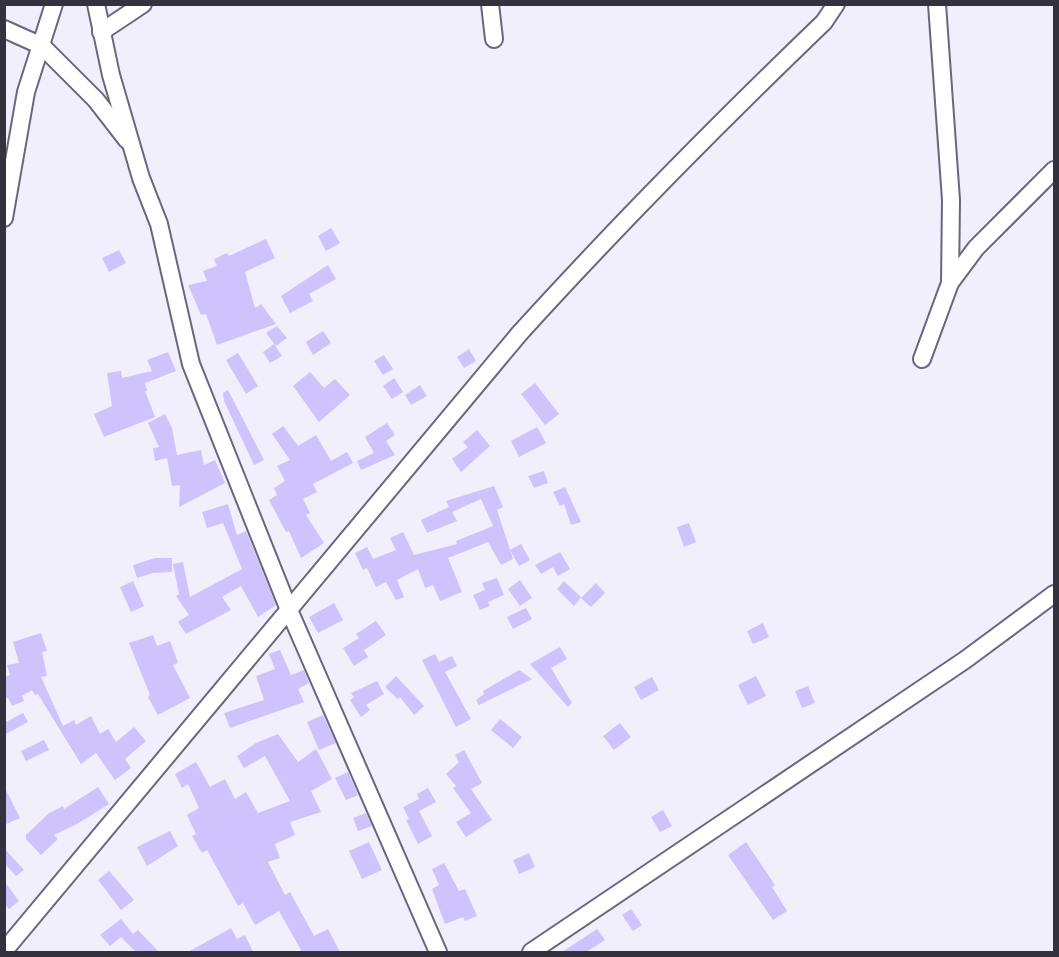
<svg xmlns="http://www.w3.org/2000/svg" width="1059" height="957" viewBox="0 0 1059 957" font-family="'DejaVu Sans',sans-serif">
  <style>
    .building { fill: #cec3fd }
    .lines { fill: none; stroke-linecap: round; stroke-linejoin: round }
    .minor-casing { stroke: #6b667f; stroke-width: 20 }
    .minor { stroke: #fff; stroke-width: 16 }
  </style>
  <rect width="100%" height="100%" fill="#f1effb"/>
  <g class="building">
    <path d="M331,228L340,243L326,251L318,236Z"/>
    <path d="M266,239L275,258L245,272L255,308L261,304L276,324L217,345L206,314L201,315L188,285L207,281L203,271L217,266L214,259L227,253L229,256Z"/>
    <path d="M119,250L126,263L109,272L102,258Z"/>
    <path d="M328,265L336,279L309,294L313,301L290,313L281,296Z"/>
    <path d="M277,326L287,338L276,346L266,333Z"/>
    <path d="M323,331L331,343L313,355L306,342Z"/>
    <path d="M274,344L282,356L270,363L263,352Z"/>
    <path d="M469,349L476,361L464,368L457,357Z"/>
    <path d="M168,352L176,371L145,383L147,391H145L155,417L104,437L94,414L112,406L107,373L121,371L122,378L152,371L147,360Z"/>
    <path d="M238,353L258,386L246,394L226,360Z"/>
    <path d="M384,355L393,369L383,375L374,361Z"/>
    <path d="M310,372L324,388L335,379L350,395L319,422L293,386Z"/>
    <path d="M394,378L403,392L392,399L383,386Z"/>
    <path d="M535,383L559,414L545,425L521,394Z"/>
    <path d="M420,385L427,396L411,405L405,395Z"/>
    <path d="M228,390L264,460L254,465L224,401L223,393Z"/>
    <path d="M165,414L172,428L177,455L201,450L204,465L215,460L225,483L179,507L180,485L172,486L167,458L155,461L153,448L159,447L148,423Z"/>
    <path d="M387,423L395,435L386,441L395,455L361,470L357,461L374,453L365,437Z"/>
    <path d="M283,426L298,446L316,435L331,461L347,452L353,463L313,484L317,492L303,499L310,513L306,515L324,543L301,558L289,531L286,532L269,500L277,495L274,488L285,481L277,466L290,460L272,434Z"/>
    <path d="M537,427L546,443L519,457L511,441Z"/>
    <path d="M477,430L490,446L461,472L452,459L468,447L463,442Z"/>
    <path d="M544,471L548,483L534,488L528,476Z"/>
    <path d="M494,486L503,507L497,510L513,559L501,565L488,542L448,558L462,592L440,601L433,585L425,588L418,569L397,580L404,597L396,600L386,582L376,587L367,568L363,570L355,553L367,547L373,559L396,550L390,538L403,532L414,555L457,544L456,541L493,526L481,499L452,512L457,521L427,533L421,520L449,507L446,501Z"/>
    <path d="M565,487L581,522L571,525L564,504L560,506L553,492Z"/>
    <path d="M228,504L237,535L246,531L276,605L258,617L241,586L222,597L231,610L186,634L178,622L189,615L176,596L179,594L173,564L183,562L190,597L242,569L223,523L207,528L202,512Z"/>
    <path d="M689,523L696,542L684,547L677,527Z"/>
    <path d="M521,544L530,560L519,566L510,550Z"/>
    <path d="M560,552L570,569L558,576L553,567L541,574L535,565Z"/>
    <path d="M155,558H172V572L153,573L137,578L133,565Z"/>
    <path d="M497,578L504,595L488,602L490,606L480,610L473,595L485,590L482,583Z"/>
    <path d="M520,580L532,598L520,606L508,589Z"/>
    <path d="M133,581L144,606L131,612L120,587Z"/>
    <path d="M564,581L581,597L574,606L557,589Z"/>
    <path d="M596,583L605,593L591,607L581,598Z"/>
    <path d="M334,603L343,620L318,633L309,617Z"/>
    <path d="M526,608L532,619L513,629L507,617Z"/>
    <path d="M376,621L386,635L364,650L368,657L354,666L343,648L359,638L356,634Z"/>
    <path d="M763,623L769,637L753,644L747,631Z"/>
    <path d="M41,633L47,651L42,652L47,676L41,677L63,726L74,720L76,725L91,716L100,734L108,729L116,742L134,727L146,741L125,759L131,768L115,780L96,753L81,764L38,694L35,695L32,690L22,696L24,701L12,706L8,698L4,699V677L10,675L7,665L19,663L13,642Z"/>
    <path d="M153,635L157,646L170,641L178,663L173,665L190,698L158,715L148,697L150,695L129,643Z"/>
    <path d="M560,647L567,659L551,668L572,703L568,707L530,664Z"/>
    <path d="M280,650L291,675L304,670L309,683L298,689L304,702L230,728L224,713L264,700L256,676L275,669L269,654Z"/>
    <path d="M435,654L439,662L452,656L457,666L445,672L471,719L456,727L422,660Z"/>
    <path d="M519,670L532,679L479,705L476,700L484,694L483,691Z"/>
    <path d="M396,676L424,706L414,715L400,697L398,699L385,687Z"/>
    <path d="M756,676L766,696L748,705L738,685Z"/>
    <path d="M652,677L659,690L641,700L634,687Z"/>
    <path d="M377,681L384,694L366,705L370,710L361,717L350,700L354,697L351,693Z"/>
    <path d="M808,686L815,703L802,708L795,691Z"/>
    <path d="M23,713L28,722L4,735V723Z"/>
    <path d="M323,715L336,743L319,750L307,722Z"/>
    <path d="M500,719L522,737L513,748L491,730Z"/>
    <path d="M620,723L631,737L614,750L603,736Z"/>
    <path d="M278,734L298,762L316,749L332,779L311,791L321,812L290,822L295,835L275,844L280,858L268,862L285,895L290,892L314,936L328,929L340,952H302L279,911L255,925L243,903L238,906L207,850L202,853L192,836L196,834L187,815L199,808L188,784L182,788L175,774L196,762L210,787L225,779L235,799L246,792L258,813L290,801L265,756L244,768L237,756L256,743Z"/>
    <path d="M44,740L49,750L26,761L21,751Z"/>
    <path d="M464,750L482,783L471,789L492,820L466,837L456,822L471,813L453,788L456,786L446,774L459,762L455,755Z"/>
    <path d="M348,772L358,795L346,800L335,778Z"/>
    <path d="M4,786L20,818L4,825Z"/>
    <path d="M98,787L109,804L77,824L54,835L58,839L41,855L26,839V835L48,814L63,806L64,809Z"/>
    <path d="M428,788L436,802L419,811L432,836L418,844L406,820L409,819L403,807L419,799L417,794Z"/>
    <path d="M663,810L672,826L660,832L651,817Z"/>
    <path d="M366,813L372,826L358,831L353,818Z"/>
    <path d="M170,831L178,846L147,866L137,847Z"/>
    <path d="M369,842L382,870L362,879L349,851Z"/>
    <path d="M746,842L775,885L772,887L787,911L773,920L728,855Z"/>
    <path d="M4,848L24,870L16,876L4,863Z"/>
    <path d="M529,853L535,867L519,874L513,860Z"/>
    <path d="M444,863L459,891L465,889L477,916L465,921L463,917L445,924L432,889L439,885L432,869Z"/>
    <path d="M109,871L134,900L121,910L98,880Z"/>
    <path d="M4,881L19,901L9,909L4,904Z"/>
    <path d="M631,909L642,925L633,931L622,915Z"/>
    <path d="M121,919L133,934L138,930L159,952H136L121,937L110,946L100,935Z"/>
    <path d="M231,928L237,939L245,935L253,952H188Z"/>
    <path d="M597,929L605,940L586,952H562Z"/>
  </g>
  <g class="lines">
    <defs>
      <g id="minor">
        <path d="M96,4L111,75L141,178L159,224L191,364L289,610L438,952"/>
        <path d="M490,4L494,39"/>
        <path d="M937,4L951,200L950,283"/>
        <path d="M4,29L42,46L96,100L127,140"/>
        <path d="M101,32L143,4"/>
        <path d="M4,218L26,92L54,4"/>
        <path d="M922,359L950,283L976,248L1054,170"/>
        <path d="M4,951L519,334C617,226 719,123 824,22L836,4"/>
        <path d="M531,952L965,660L1054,594"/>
      </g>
    </defs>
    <use href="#minor" class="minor-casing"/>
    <use href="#minor" class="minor"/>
  </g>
  <rect width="1059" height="957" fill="none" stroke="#34323e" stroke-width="12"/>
</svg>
